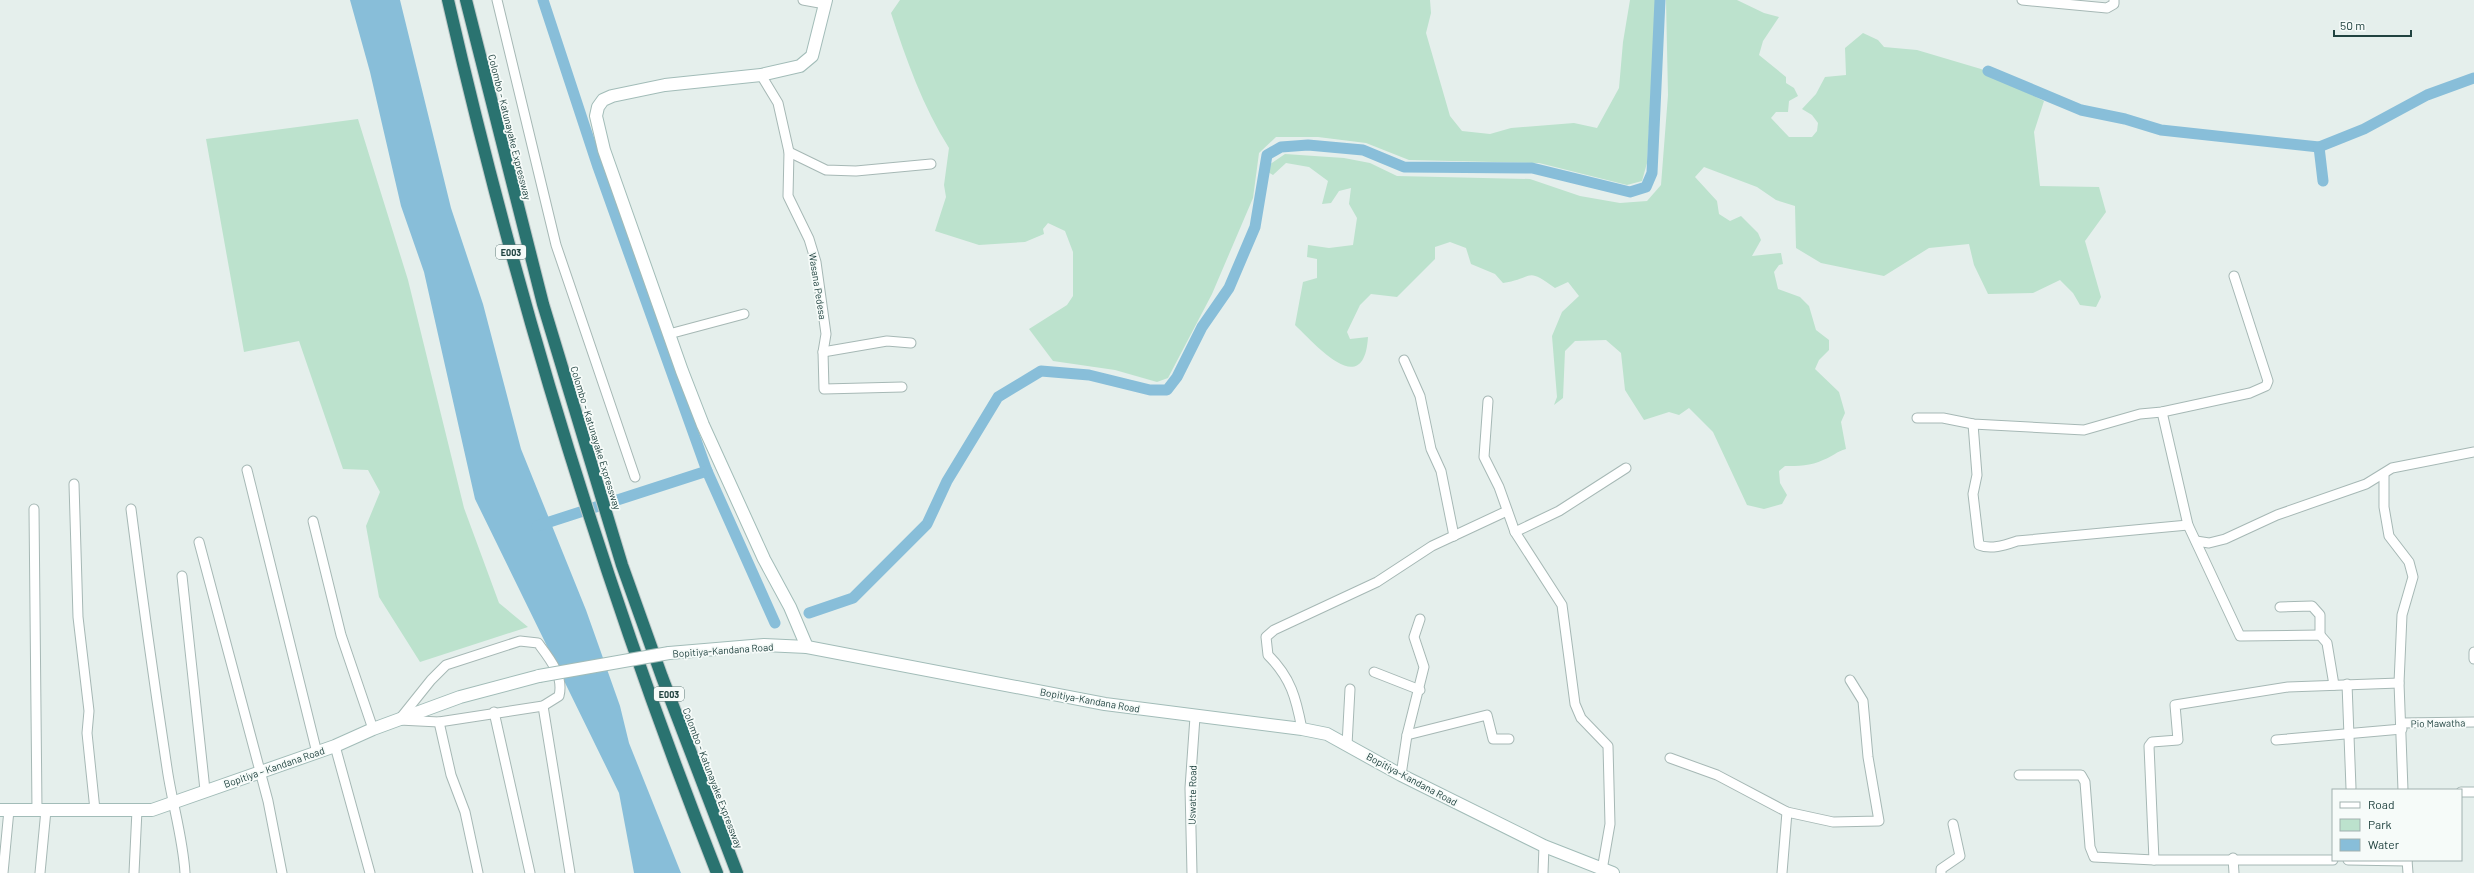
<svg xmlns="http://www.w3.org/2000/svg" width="2474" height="873" viewBox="0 0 2474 873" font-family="Barlow,sans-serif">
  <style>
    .green { fill: #bce2cd }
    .water { fill: #88bed9 }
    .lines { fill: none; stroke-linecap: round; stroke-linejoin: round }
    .canal { stroke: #88bed9; stroke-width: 11 }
    .street-casing { stroke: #a6b8b5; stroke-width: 11 }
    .secondary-casing { stroke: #a2bcb8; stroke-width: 14 }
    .highway-casing { stroke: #c1caca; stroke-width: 14 }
    .street { stroke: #fff; stroke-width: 9 }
    .secondary { stroke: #fff; stroke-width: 12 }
    .highway { stroke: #2a7370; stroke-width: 12 }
    .secondary-bridge-casing { stroke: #a2bcb8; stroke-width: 14; stroke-linecap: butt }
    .secondary-bridge { stroke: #fff; stroke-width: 12 }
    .labels { text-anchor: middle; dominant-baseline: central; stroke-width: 3.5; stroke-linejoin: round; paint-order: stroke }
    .shield { fill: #f6fbf9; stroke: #617a78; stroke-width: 1 }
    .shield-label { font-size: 9px; font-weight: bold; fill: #214340 }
    .street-label { font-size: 10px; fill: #214340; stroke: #f6fbf9 }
  </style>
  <rect width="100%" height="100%" fill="#e5efec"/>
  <g class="green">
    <path d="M900,0H1430L1431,13L1426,33L1450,116L1462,131L1490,134L1511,128L1574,123L1597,128L1619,88L1623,42L1630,0H1656L1647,163L1642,181L1627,185L1539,163L1409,160L1366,143L1318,137H1276L1259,153L1253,198L1212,294L1168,378L1157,382L1115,370L1053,361L1029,329L1067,305L1073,296V252L1065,231L1048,223L1043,229L1044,234L1025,242L979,245L935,231L946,197L944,185L949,148C923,107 906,59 891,13Z"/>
    <path d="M1666,0H1737L1764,13L1779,17L1763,41L1759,55L1786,77V83L1794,88L1798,96L1789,101L1788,112H1776L1771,118L1789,137H1812L1817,131L1818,123L1812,115L1802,109L1816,94L1825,77L1846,75L1845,48L1863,33L1878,40L1884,47L1917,50L1981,69L2044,101L2034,132L2040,186L2099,187L2106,212L2085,241L2101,297L2096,307L2080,305L2073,293L2060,280L2033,293L1988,294L1974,265L1969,244L1929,248L1884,276L1821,263L1796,248L1795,206L1776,200L1757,187L1704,167L1695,177L1717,201L1719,214L1730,221L1741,216L1758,233L1761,240L1752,256L1781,253L1783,264L1779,265L1774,272L1778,289L1800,297L1809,306L1816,330L1829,340V350L1819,360L1815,369L1839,392L1845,413L1841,422L1846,449C1837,451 1832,457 1823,460C1811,466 1798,466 1785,466L1779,471L1780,483L1787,495L1782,504L1764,509L1747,505L1713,432L1689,408L1679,415L1669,412L1644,420L1625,390L1621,353L1606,340L1575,341L1565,351L1563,398L1554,405L1557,397L1552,336L1562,312L1579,296L1568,282L1555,288C1525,266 1535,278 1503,283L1495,274L1471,264L1466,248L1450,242L1435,247V259L1397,297L1371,294L1360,305L1347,332L1350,339L1368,337C1364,401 1316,345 1295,325L1303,282L1317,278V259L1307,257L1308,245L1329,248L1353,245L1357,218L1349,204L1351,188L1339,191L1331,203L1322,204L1328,181L1309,167L1286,163L1273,175L1268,172L1269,165L1285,154L1344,158L1370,163L1397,176L1530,179L1580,196L1620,203L1647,201L1661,185L1668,95Z"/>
    <path d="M358,119L408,280L464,508L499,603L528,627L420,662L379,597L366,526L380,492L368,470L343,469L299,341L244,352L206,139Z"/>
  </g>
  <path class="water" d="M350,0H400L451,208L483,304L521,449L586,610L620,706L629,743L681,873H634L619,793L475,499L424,272L401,206L370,72Z"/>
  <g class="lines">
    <g class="canal">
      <path d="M543,0L598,167L707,471L775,623"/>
      <path d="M1988,71L2081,110L2125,119L2161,130L2319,147"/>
      <path d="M2323,181L2319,147L2364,129L2427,95L2474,78"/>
      <path d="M537,526L707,471"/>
      <path d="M809,613L853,598L927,524L947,481L998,397L1041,371L1089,375L1150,390H1167L1177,377L1202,327L1229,288L1255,227L1267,155L1281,147L1308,145L1363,150L1404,167L1532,168L1630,192L1646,187L1652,173L1660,0"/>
    </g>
    <defs>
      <g id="street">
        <path d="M497,0L556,245L635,477"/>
        <path d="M803,0L825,4"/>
        <path d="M2022,0L2107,8L2114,4V0"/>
        <path d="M761,75L778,103L789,152L788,196L809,239L816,262L826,334L823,352L824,389L902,387"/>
        <path d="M789,152L826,170L856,171L931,164"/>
        <path d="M669,334L744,314"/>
        <path d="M823,352L887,341L911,343"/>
        <path d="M1404,360L1420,396L1431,449L1441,471L1454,536"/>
        <path d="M1488,401L1484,457L1499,487L1515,532L1562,605L1575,704L1581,718L1608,746L1610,824L1602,870"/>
        <path d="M2162,412L2188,525L2240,636L2320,635L2327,643L2334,685"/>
        <path d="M1917,418H1943L1973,424L2084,430L2140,414L2162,412L2250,393L2266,386L2268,381L2234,276"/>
        <path d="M1973,424L1977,475L1973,494L1979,545C1991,550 2005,545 2017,541L2188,525"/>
        <path d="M247,470L317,753"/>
        <path d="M2384,474V507L2389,536L2409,562L2413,577L2402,615L2399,683L2403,790"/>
        <path d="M74,484L78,617L89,711L87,733L95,810"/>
        <path d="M34,509L37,810"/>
        <path d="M131,509C142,596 154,682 167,768C172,803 183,838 185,873"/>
        <path d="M313,521L341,635L373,729"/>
        <path d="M1515,532L1559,511L1626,468"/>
        <path d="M2196,541L2209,543L2225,539L2277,515L2366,484L2392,468L2474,452"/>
        <path d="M199,542L268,801L282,873"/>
        <path d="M182,576L205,790"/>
        <path d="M2280,607L2312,606L2320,615V635"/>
        <path d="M520,641L538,643C550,659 564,676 559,696L543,706L439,722L399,720L431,680L446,665Z"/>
        <path d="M2474,652V659"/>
        <path d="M1374,672L1420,690"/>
        <path d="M2347,684L2351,788"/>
        <path d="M543,706L570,873"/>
        <path d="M494,712L530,873"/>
        <path d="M439,722L451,775L465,812L478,873"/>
        <path d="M2402,723L2474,722"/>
        <path d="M1302,729C1296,698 1291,678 1268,655L1266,637L1274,630L1377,582L1432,546L1507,511"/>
        <path d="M1407,735L1487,715L1493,739H1509"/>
        <path d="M2276,740L2402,729"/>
        <path d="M1347,745L1350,689"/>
        <path d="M335,746L370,873"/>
        <path d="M1670,758L1717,775L1787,812L1833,822L1879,821L1868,757L1863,701L1850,680"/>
        <path d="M1401,775L1407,735L1424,667L1414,637L1420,619"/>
        <path d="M2019,775H2081L2085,782L2090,847L2094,857L2154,860H2333"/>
        <path d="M2461,792H2474"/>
        <path d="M2233,858L2234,873"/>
        <path d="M2154,860L2149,746L2152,742L2178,740L2175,705L2288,687L2399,683"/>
        <path d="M2348,860L2407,861"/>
        <path d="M2407,860L2408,873"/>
        <path d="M3,873L9,810"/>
        <path d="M40,873L46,810"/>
        <path d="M134,873L137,810"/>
        <path d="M1192,873L1190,788L1195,717"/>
        <path d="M1543,873L1544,846"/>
        <path d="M1782,873L1787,812"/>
        <path d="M1941,873V869L1960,856L1953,824"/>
      </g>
      <g id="secondary">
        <path d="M807,647L790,607L764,559L703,425L682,371L604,150L596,116L598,107L603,100L612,96L665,85L761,75L800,66L812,56L826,0"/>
        <path d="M669,653L764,645L807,647L1105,704L1302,729L1327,734L1401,775L1544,846L1613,873"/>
        <path d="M0,810H152L335,746L373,729L460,697L539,676"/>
      </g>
      <g id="highway">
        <path d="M448,0C516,297 605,589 717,873"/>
        <path d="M466,0L543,304L622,565L662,677L737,873"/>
      </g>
    </defs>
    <use href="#street" class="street-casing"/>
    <use href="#secondary" class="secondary-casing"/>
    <use href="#highway" class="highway-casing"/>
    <use href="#street" class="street"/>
    <use href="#secondary" class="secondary"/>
    <use href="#highway" class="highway"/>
    <defs>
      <path id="secondary-bridge" d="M539,676L669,653"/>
    </defs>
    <use href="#secondary-bridge" class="secondary-bridge-casing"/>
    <use href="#secondary-bridge" class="secondary-bridge"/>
  </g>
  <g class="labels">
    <g class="shield">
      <rect x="496" y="245" width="30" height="14" rx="3"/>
      <rect x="654" y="687" width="30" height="14" rx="3"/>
    </g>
    <g class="shield-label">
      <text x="511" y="252">E003</text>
      <text x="669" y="694">E003</text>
    </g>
    <g class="street-label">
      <text transform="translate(510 127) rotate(76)">Colombo - Katunayake Expressway</text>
      <text transform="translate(818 286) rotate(81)">Wasana Pedesa</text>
      <text transform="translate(596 438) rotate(73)">Colombo - Katunayake Expressway</text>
      <text transform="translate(723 650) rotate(-4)">Bopitiya-Kandana Road</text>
      <text transform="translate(1090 700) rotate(10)">Bopitiya-Kandana Road</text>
      <text transform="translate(2438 723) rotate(-1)">Pio Mawatha</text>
      <text transform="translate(274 767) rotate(-19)">Bopitiya – Kandana Road</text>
      <text transform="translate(713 778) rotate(69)">Colombo - Katunayake Expressway</text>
      <text transform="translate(1412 779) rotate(28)">Bopitiya-Kandana Road</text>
      <text transform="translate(1192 795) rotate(-89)">Uswatte Road</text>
    </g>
  </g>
  <rect x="2332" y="789" width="130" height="72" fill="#f6fbf9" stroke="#a1b1af"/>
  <rect x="2340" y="802" width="20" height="6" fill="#ffffff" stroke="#a1b1af"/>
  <text x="2368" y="809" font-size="12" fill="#214340">Road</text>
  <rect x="2340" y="819" width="20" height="12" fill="#bce2cd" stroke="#a1b1af"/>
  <text x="2368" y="829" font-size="12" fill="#214340">Park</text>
  <rect x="2340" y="839" width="20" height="12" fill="#88bed9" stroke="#a1b1af"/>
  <text x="2368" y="849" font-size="12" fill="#214340">Water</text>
  <path d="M2334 30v6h77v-6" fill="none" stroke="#214340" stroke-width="2"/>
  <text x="2340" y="30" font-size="12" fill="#214340" stroke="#f6fbf9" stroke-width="3" paint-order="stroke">50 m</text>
</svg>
